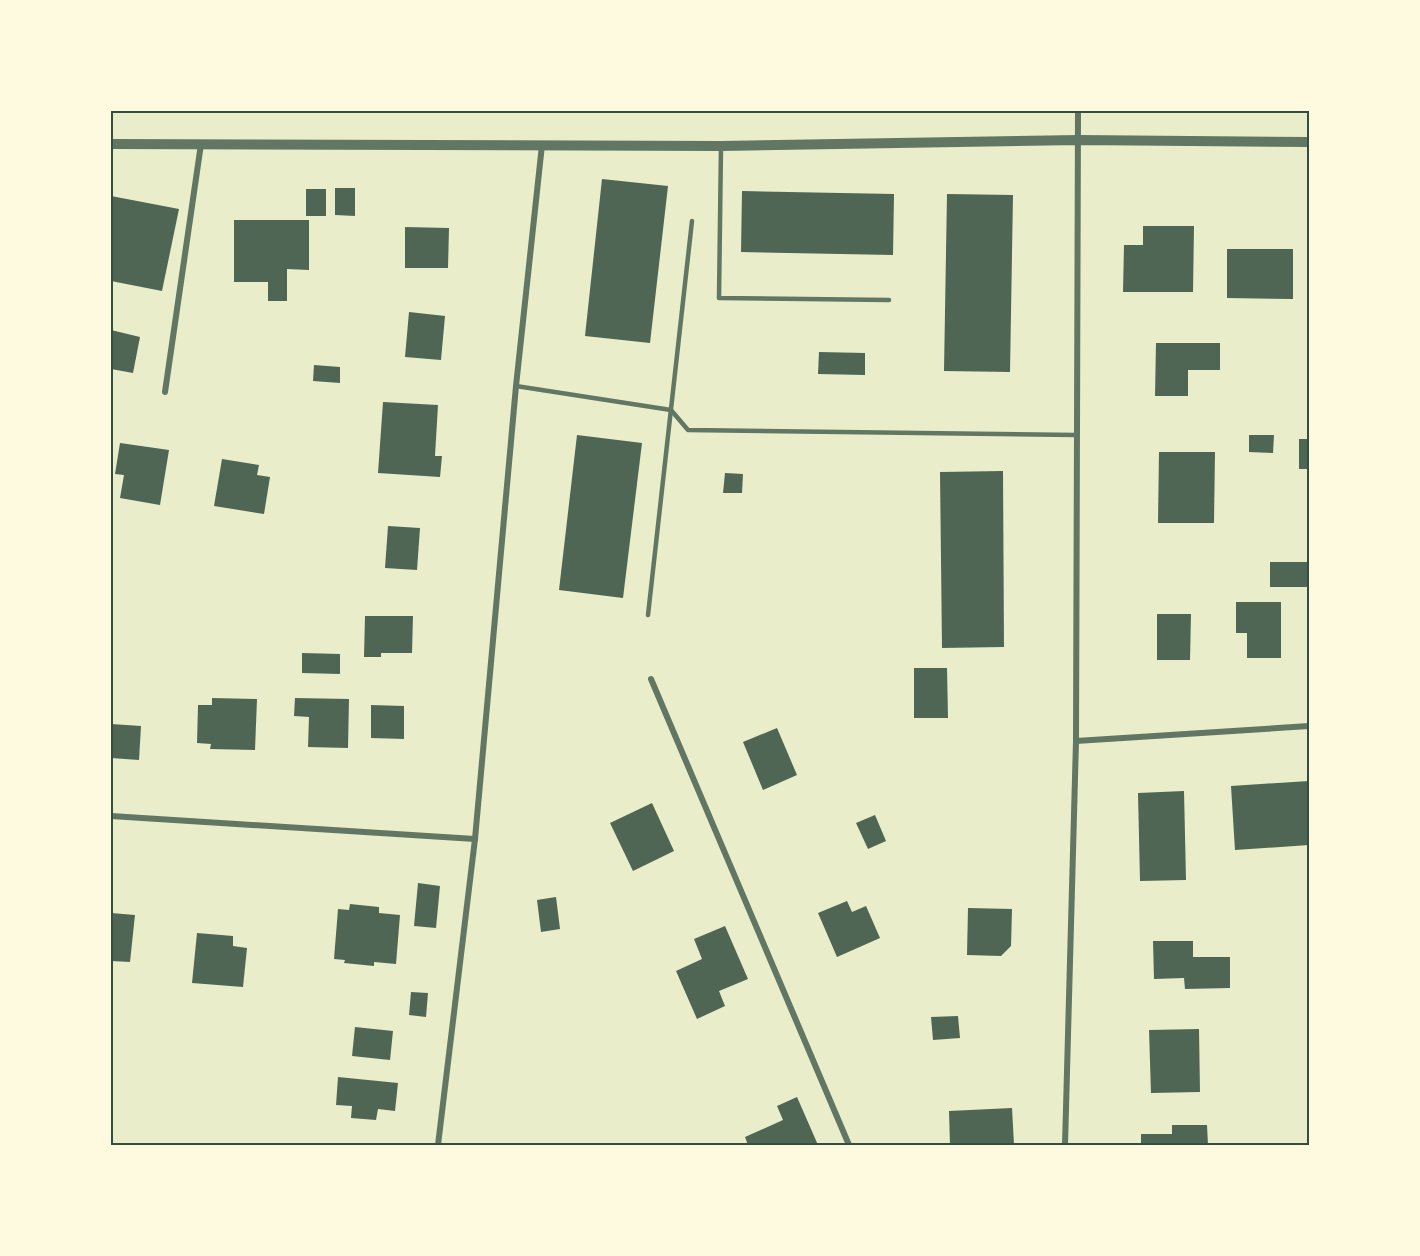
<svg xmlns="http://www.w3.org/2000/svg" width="1420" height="1256" viewBox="0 0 1420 1256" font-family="Manrope,sans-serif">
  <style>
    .building { fill: #4f6655 }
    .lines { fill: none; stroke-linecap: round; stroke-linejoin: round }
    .service { stroke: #617663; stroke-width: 4.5 }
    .minor { stroke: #617663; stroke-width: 6 }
    .tertiary { stroke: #617663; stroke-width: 10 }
    .neatline { fill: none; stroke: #344e41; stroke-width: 2 }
  </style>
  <rect width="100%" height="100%" fill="#e9edc9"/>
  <g class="building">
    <path d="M602,179L668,186L650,343L585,336Z"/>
    <path d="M335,188H355V216L335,215Z"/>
    <rect x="306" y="189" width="20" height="27"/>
    <path d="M742,191L894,194L893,255L741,252Z"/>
    <path d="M947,194L1013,195L1010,372L944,371Z"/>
    <path d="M111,196L179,209L162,291L111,281Z"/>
    <path d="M234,220H309V270L287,269V301H268V282H234Z"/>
    <path d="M1143,226H1194L1193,292H1123L1124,245H1143Z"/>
    <path d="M405,227L449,228L448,268H405Z"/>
    <path d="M1227,249H1293V299L1227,298Z"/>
    <path d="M409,312L445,316L441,360L405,357Z"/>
    <path d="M111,330L140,337L133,373L111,369Z"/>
    <path d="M1156,343H1220V370H1188V396H1155Z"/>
    <path d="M819,352L865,353V375L818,374Z"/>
    <path d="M314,365L340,367V383L313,381Z"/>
    <path d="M383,402L438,405L435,456H442L440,477L378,473Z"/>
    <path d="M577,435L642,443L623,598L559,590Z"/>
    <path d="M1249,435H1274L1273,453L1249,452Z"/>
    <rect x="1299" y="439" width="10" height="30"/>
    <path d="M120,443L169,450L160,505L120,498L124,475L115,474Z"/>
    <path d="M1159,452H1215L1214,523H1158Z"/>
    <path d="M222,459L259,465L257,475L270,477L264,514L214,506Z"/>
    <path d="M1003,471L1004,647L942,648L940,472Z"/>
    <path d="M725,473L743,474L742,493H723Z"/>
    <path d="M388,526L420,528L417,570L385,568Z"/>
    <rect x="1270" y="562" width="37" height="25"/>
    <path d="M1236,602H1281V658H1247V633H1236Z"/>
    <path d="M1157,614H1191L1190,660H1157Z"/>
    <path d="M365,616H413L412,653H381V657H364Z"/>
    <path d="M302,653L340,654V674L302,673Z"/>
    <path d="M914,668H947L948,718H914Z"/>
    <path d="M212,698L257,699L255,750L210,749L211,744L197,743L198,705H212Z"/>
    <path d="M295,698L349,699L348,748L308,747L309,717L294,716Z"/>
    <path d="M371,705L404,706V739L371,738Z"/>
    <path d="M111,724L141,726L139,760L111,758Z"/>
    <path d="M777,728L797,775L763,790L743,742Z"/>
    <path d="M1309,781V845L1235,850L1231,786Z"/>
    <path d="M1184,791L1186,880L1140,881L1138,793Z"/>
    <path d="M652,803L674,851L633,871L610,823Z"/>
    <path d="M875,815L886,841L868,849L856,823Z"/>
    <path d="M418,883L440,886L436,928L414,926Z"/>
    <path d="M556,897L560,929L541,932L537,900Z"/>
    <path d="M847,901L852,912L866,906L880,938L837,957L818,913Z"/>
    <path d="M350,904L379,907V913L400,915L396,964L374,962V966L344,963L345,960L334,959L338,909L349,910Z"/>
    <path d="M968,908L1012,909L1011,946L1001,956L967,955Z"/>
    <path d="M111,913L135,915L130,962L111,961Z"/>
    <path d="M725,926L748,979L719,991L725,1006L697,1019L676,971L702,959L694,939Z"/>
    <path d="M197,933L233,936V946L247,948L243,987L192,983Z"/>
    <path d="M1153,941H1193V957H1230V988L1185,989L1184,978L1154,979Z"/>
    <path d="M411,992L428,993L426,1017L409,1015Z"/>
    <path d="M958,1016L960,1038L933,1040L931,1017Z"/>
    <path d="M355,1027L393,1031L390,1060L352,1056Z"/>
    <path d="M1199,1029L1200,1092L1151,1093L1149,1030Z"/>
    <path d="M338,1077L398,1083L395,1111L378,1109L376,1120L351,1118L352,1106L336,1105Z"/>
    <path d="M797,1097L818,1145H748L745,1137L783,1120L777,1106Z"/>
    <path d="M1012,1108L1014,1145H950L949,1111Z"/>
    <path d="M1172,1125H1207L1208,1145H1141V1134H1172Z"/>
  </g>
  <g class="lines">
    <g class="service">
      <path d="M721,146L719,298L889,300"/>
      <path d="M516,386L671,410L688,430L1076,435"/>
      <path d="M648,615L692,221"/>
    </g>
    <g class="minor">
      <path d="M165,392L201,144"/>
      <path d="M651,679L849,1145"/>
      <path d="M1076,741L1309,726"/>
      <path d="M111,816L475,839"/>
      <path d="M438,1145L475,839L516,386L542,145"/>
      <path d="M1065,1145L1076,741L1078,111"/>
    </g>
    <path class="tertiary" d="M111,144L721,146L1079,140L1309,142"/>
  </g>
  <rect width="1420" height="1256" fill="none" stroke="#fefae0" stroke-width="225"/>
  <rect x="112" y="112" width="1196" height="1032" class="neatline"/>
</svg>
